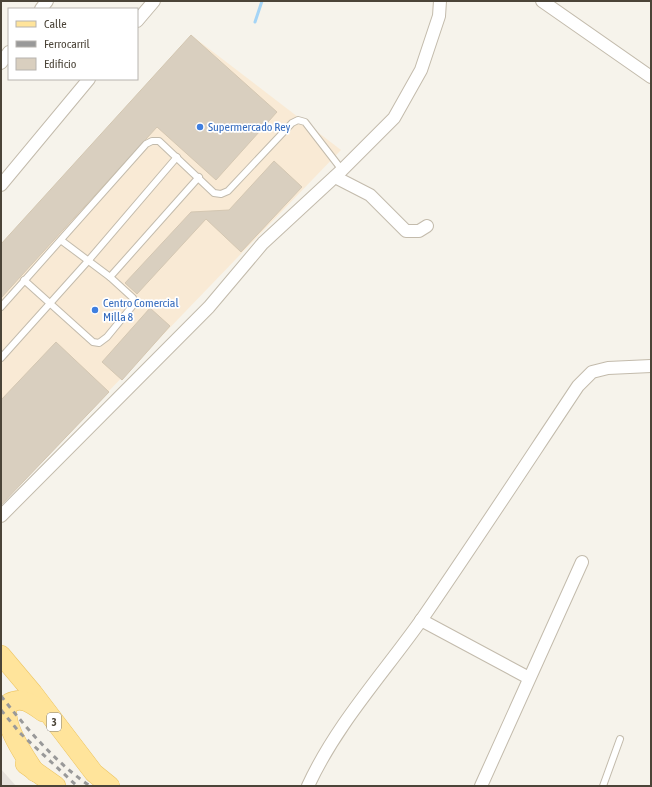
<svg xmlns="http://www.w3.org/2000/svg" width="652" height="787" viewBox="0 0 652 787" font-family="'Asap Condensed',sans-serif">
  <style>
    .commercial { fill: #f9ead5 }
    .industrial { fill: #e6e2dc }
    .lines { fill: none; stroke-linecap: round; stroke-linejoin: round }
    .stream { stroke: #a4d4f6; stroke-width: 3 }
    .building { fill: #d9cfbf; stroke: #d4c7b2 }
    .lane-casing { stroke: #c3bbac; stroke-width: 8 }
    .street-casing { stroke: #c3bbac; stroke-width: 14 }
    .primary-casing { stroke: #edc562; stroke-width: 20 }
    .lane { stroke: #fff; stroke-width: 6 }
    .street { stroke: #fff; stroke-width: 12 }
    .primary { stroke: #ffe49b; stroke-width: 19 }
    .rail { stroke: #999; stroke-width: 3; stroke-dasharray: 5 5; stroke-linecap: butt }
    .shop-dot { fill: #3f7fe0; stroke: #fff; stroke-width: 1.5 }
    .labels { text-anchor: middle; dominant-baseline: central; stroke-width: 3.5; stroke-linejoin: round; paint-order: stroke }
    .shield { fill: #fff; stroke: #817c74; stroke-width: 1 }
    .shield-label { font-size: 11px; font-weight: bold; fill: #4b4438 }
    .shop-label { font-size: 12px; fill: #366cbe; stroke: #fff; text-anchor: start }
  </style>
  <rect width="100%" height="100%" fill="#f6f3eb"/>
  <path class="commercial" d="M191,35L341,150L1,503V252Z"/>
  <path class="industrial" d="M1,769L16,786H1Z"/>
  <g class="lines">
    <path class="stream" d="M255,22L262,1"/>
  </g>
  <g class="building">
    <path d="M191,35L277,112L216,180L157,127L1,298V244Z"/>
    <path d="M274,161L302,187L241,252L206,219L137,294L125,283L191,212L229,210Z"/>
    <path d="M150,308L170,326L122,380L102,362Z"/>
    <path d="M56,342L109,392L1,505V400Z"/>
  </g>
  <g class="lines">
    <defs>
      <g id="lane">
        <path d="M62,241L110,277"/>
        <path d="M24,280L93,342L99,343L107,337L134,304L133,298L110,277L199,177"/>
        <path d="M1,307L146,144L152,141H159L214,193L221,194L228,191L292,123L298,120L305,122L342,170"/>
        <path d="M1,358L88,261L177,157"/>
        <path d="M603,786L620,739"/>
      </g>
      <g id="street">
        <path d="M542,1L651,77"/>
        <path d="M41,9L47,1"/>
        <path d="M137,21L154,1"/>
        <path d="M1,63L9,52"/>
        <path d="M335,177L370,195L406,231H419L427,226"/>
        <path d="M1,185L89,79"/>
        <path d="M1,516L209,307L263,243L342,170L394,118L421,70L439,16L440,1"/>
        <path d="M421,620L529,678"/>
        <path d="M308,786C336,725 383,674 422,619C475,542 526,464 578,386L592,372L608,368L651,366"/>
        <path d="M481,786L582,562"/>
      </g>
      <g id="primary">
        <path d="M1,655L33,693L94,773L110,786"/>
        <path d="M25,764L56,786"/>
        <path d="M35,772C24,755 0,722 9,703C23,696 32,704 43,712"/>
      </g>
    </defs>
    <use href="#lane" class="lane-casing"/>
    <use href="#street" class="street-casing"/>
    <use href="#primary" class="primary-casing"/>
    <use href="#lane" class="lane"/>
    <use href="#street" class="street"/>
    <use href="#primary" class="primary"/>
    <g class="rail">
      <path d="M1,696C27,729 55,762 90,786"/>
      <path d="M1,710L20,733L77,786"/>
    </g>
  </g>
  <g class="shop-dot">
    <circle cx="200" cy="127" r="4"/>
    <circle cx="95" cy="310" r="4"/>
  </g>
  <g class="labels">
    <rect class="shield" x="47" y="713" width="14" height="18" rx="3"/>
    <g class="shield-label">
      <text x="54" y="722">3</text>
    </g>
    <g class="shop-label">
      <text x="208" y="127">Supermercado Rey</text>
      <text x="103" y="303">Centro Comercial<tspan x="103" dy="14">Milla 8</tspan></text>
    </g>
  </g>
  <rect width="652" height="787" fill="none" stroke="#4b4438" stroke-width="4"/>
  <rect x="8" y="8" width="130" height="72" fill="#ffffff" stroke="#b7b4af"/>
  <rect x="16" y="21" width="20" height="6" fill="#ffe49b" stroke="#b7b4af"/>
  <text x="44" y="28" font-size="12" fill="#4b4438">Calle</text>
  <rect x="16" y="41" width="20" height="6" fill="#999999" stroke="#b7b4af"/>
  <text x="44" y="48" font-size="12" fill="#4b4438">Ferrocarril</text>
  <rect x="16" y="58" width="20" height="12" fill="#d9cfbf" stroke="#b7b4af"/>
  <text x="44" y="68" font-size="12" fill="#4b4438">Edificio</text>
</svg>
